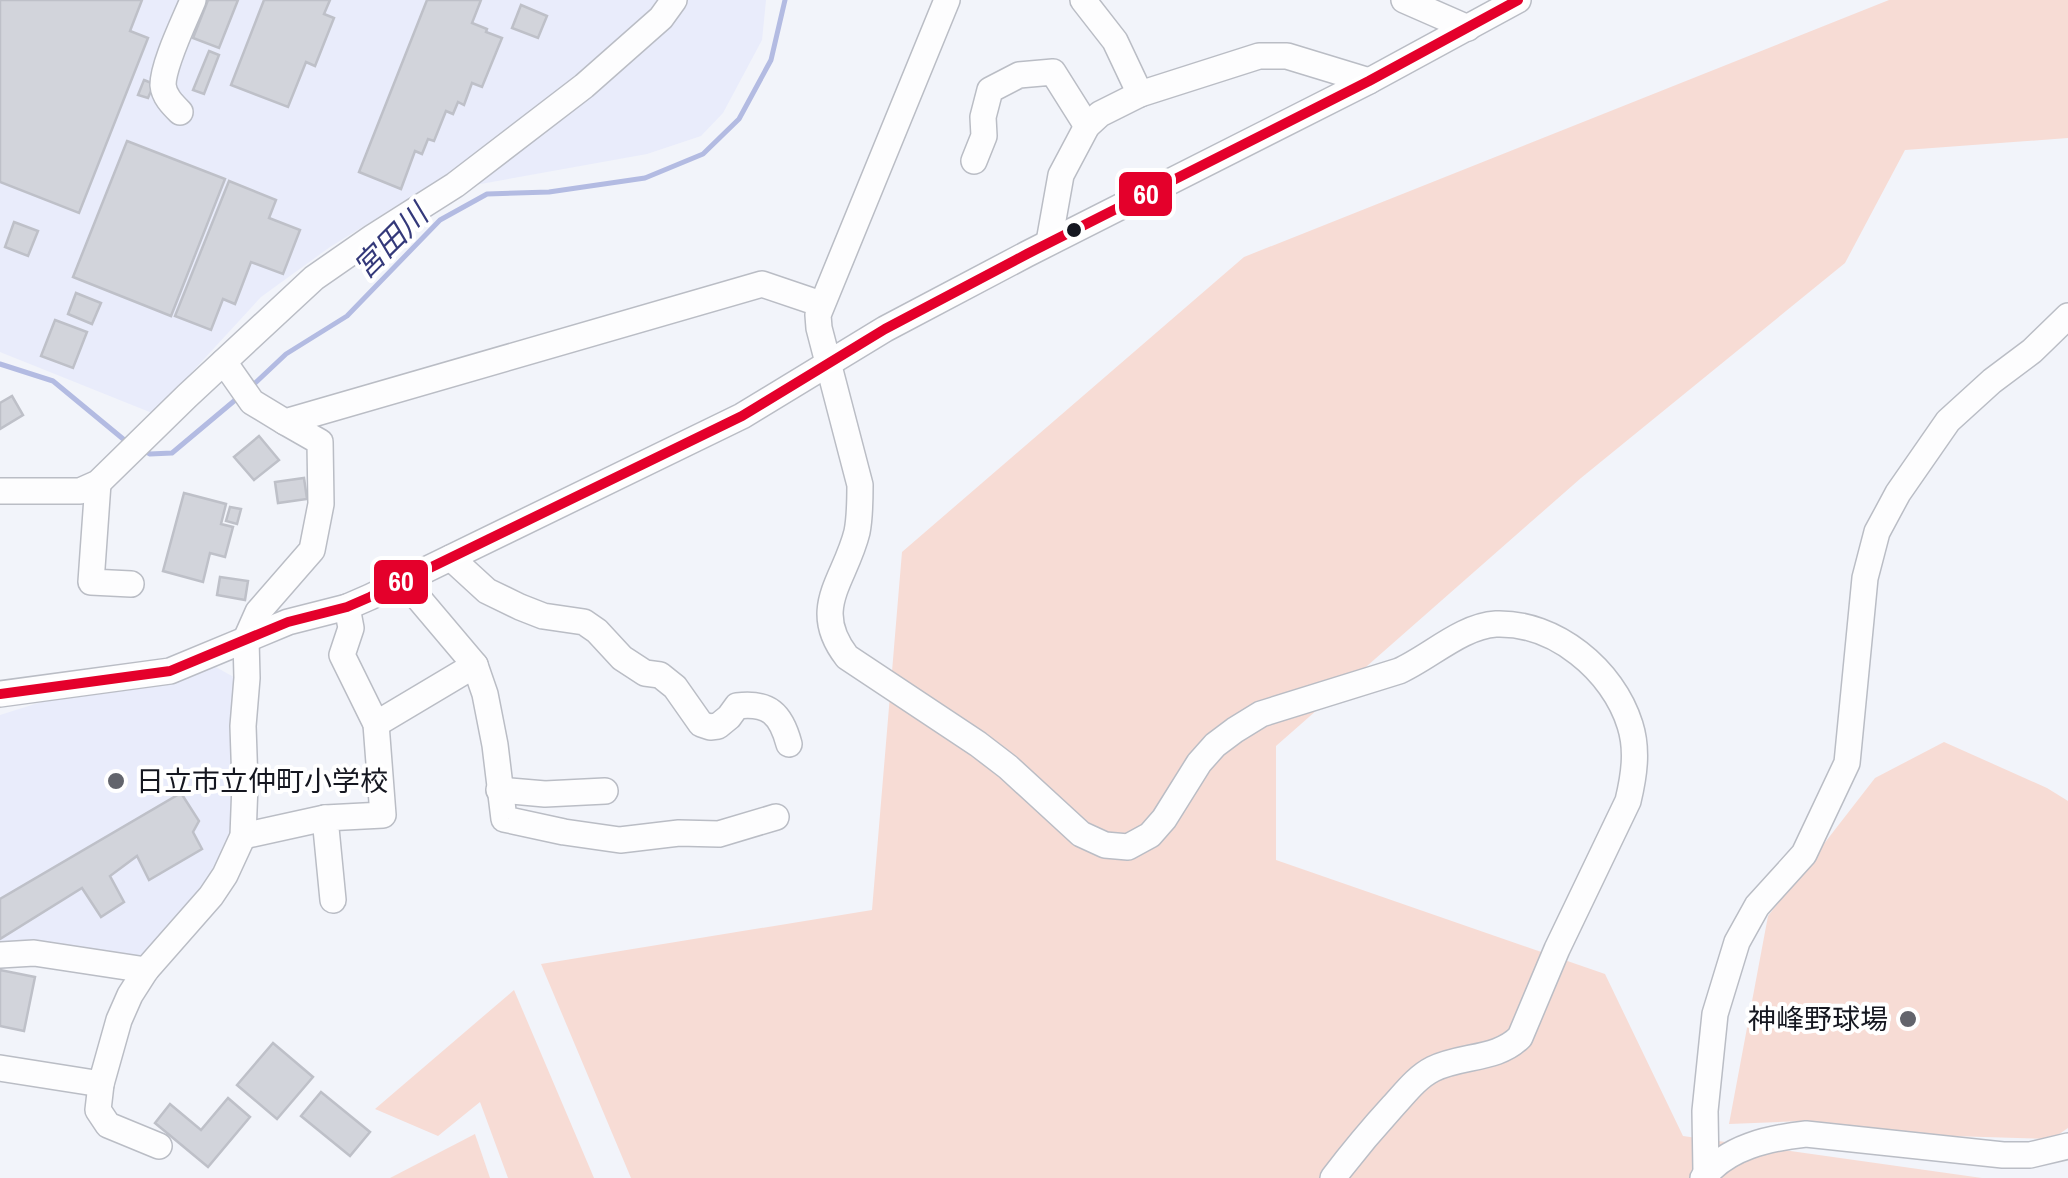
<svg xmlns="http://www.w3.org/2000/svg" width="2068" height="1178" viewBox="0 0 2068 1178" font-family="'Archivo Narrow','Noto Sans JP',sans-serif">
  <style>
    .built { fill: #e9ecfb }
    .green { fill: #f7dcd5 }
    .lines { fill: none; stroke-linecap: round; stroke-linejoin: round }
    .stream { stroke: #b3bbe2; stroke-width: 5 }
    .building { fill: #d2d4db; stroke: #bec0c8; stroke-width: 2.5 }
    .minor-casing { stroke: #babdc5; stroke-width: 28 }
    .minor { stroke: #fdfdfe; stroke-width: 25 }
    .bus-1-casing { stroke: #fff; stroke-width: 18 }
    .bus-1 { stroke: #e4002b; stroke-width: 10 }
    .bus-dot { fill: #151720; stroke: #fff; stroke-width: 4 }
    .poi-dot { fill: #62646c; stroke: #fff; stroke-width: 4 }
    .labels { text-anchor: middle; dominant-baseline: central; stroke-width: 8; stroke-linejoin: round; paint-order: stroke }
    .poi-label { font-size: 28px; fill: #151720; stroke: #fff; text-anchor: start }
    .water-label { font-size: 30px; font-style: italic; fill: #34397a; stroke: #fff }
    .line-badge { stroke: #fff; stroke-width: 4 }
    .badge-label { font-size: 28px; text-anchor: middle; font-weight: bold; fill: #fff }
  </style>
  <rect width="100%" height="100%" fill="#f2f4fa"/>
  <g class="built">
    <path d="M0,0H766L762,40L723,113L701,136L647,154L475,185L458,168L330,247L261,297L193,371L157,415L0,352Z"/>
    <path d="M214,666L239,680L230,727L233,834L220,870L146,952L137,957L0,948V715L38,703Z"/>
  </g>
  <g class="green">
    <path d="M1889,0H2068V138L1905,150L1845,263L1581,478L1276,746V860L1605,974L1683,1136L1982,1178H631L541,964L872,910L902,552L1244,257Z"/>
    <path d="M1944,742L2047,788L2068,801V1128L2052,1139L1951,1136L1801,1121L1729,1124L1768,916L1875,778Z"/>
    <path d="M514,990L594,1178H508L480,1102L438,1136L375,1109Z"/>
    <path d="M475,1134L490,1178H390Z"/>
  </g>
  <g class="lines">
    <g class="stream">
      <path d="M0,364L53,381L128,443"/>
      <path d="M252,386L286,354L347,316L440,220L487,194L549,192L645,178L703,154L739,119L771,60L785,0"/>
      <path d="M143,450L150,454L172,453L240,396"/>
    </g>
  </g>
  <g class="building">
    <path d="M0,0H142L130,31L148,38L79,213L0,182Z"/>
    <path d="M208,0H238L219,48L193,38Z"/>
    <path d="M264,0H330L324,14L334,18L315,66L306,62L288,107L231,85Z"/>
    <path d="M427,0H481L472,23L487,29L486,32L502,38L482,87L472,83L464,105L458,102L453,114L446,111L434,141L428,139L422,154L415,151L401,189L359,172Z"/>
    <path d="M521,5L547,16L538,38L512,28Z"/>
    <path d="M209,51L219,55L204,94L193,90Z"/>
    <path d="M144,80L154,84L148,98L138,95Z"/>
    <path d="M127,141L225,179L171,316L73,277Z"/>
    <path d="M229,181L276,200L269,218L300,230L283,274L251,262L235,304L223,299L211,330L175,316Z"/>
    <path d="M14,222L38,231L28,256L5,247Z"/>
    <path d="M76,293L101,303L92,324L68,314Z"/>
    <path d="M55,320L87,332L73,368L41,356Z"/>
    <path d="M12,396L23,415L0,429V403Z"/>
    <path d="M259,436L279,460L254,480L234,457Z"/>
    <path d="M304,478L307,499L278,503L275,482Z"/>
    <path d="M184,493L226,504L221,524L233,527L225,557L210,553L203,582L163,571Z"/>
    <path d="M230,507L241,509L237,524L226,521Z"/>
    <path d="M220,577L248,581L245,600L217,595Z"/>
    <path d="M181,793L199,821L193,832L202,849L149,880L137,856L110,876L124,902L101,917L82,888L0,939V899Z"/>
    <path d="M0,970L35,977L24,1031L0,1026Z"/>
    <path d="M273,1043L313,1077L277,1119L237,1085Z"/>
    <path d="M321,1092L370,1132L350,1156L301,1116Z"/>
    <path d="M228,1098L250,1117L208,1167L155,1123L170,1104L201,1130Z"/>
  </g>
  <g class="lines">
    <defs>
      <g id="minor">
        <path d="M947,0L818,315L819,328L860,485C860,501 860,517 857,532C845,581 809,608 847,657L978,744L1008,767L1081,834L1105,845L1128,847L1150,835L1164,819L1199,763L1215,745L1235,730L1261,714L1399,671C1430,657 1462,626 1496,624C1555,622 1613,670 1630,725C1638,750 1634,776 1628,801L1557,949L1520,1037C1498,1060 1461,1055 1433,1069C1417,1077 1405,1093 1393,1106C1372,1129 1352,1153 1333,1178"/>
        <path d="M1083,0L1115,41L1140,94"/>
        <path d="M1404,0L1468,28"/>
        <path d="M180,112C172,104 164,96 163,85C163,64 185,20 193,0"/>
        <path d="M974,161L984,136L983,117L990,90L1019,75L1053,72L1087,126"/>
        <path d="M1049,242L1061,175L1087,126L1100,114L1140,94L1259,56H1287L1369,81"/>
        <path d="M224,362L252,402L285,422L762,284L821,304"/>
        <path d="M98,483L91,582L131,584"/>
        <path d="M0,491H80L98,483L187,396L314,278L373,237L455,185L584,86L661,18L674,0"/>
        <path d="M451,558L487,591L520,607L543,616L584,622L597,631L622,658L645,673L660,675L675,687L701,724L710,727L718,726L729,717L737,706C769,702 781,714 789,744"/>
        <path d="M404,581L475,665L485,694L495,745L504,819L564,832L620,840L679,833L719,834L776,817"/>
        <path d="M0,694L170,671L288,622L347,607L370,597L742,416L885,329L1027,254L1369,81L1518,0"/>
        <path d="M376,724L475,665"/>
        <path d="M499,790L545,794L605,791"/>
        <path d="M243,836L325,818"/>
        <path d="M333,900L325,818L383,815L376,724L342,655L351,628L347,607"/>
        <path d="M0,955L34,953L146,970"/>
        <path d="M0,1068L101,1084"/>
        <path d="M159,1146L108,1125L98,1110L101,1084L119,1020L130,995L146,970L211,896L225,875L243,836L245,784L243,726L247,678L246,639L258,612L312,550L321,504L320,442L285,422"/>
        <path d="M1706,1172L1705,1111L1715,1014L1737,942L1757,906L1804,854L1847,763L1865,578L1877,532L1898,493L1948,421L1992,381L2032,351L2068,316"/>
        <path d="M1703,1178C1727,1147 1769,1138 1806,1134L2003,1155H2030L2068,1146"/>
      </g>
    </defs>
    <use href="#minor" class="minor-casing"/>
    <use href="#minor" class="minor"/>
    <defs>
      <path id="bus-1" d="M0,694L170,671L288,622L347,607L370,597L742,416L885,329L1027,254L1369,81L1518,0"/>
    </defs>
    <use href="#bus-1" class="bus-1-casing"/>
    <use href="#bus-1" class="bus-1"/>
  </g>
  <circle class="bus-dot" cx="1074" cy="230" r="9"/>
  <g class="poi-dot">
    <circle cx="116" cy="781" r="10"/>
    <circle cx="1908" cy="1019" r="10"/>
  </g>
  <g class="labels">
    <g class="poi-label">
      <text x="136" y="781">日立市立仲町小学校</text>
      <text x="1888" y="1019" text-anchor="end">神峰野球場</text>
    </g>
    <g class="water-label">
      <text transform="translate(390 241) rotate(-45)">宮田川</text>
    </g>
  </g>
  <g class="line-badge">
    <rect x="1117" y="170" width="57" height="48" rx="10" fill="#e4002b"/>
    <rect x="372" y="558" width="58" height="48" rx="10" fill="#e4002b"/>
  </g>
  <g class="badge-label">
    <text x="1146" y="204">60</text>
    <text x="401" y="591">60</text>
  </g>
</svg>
